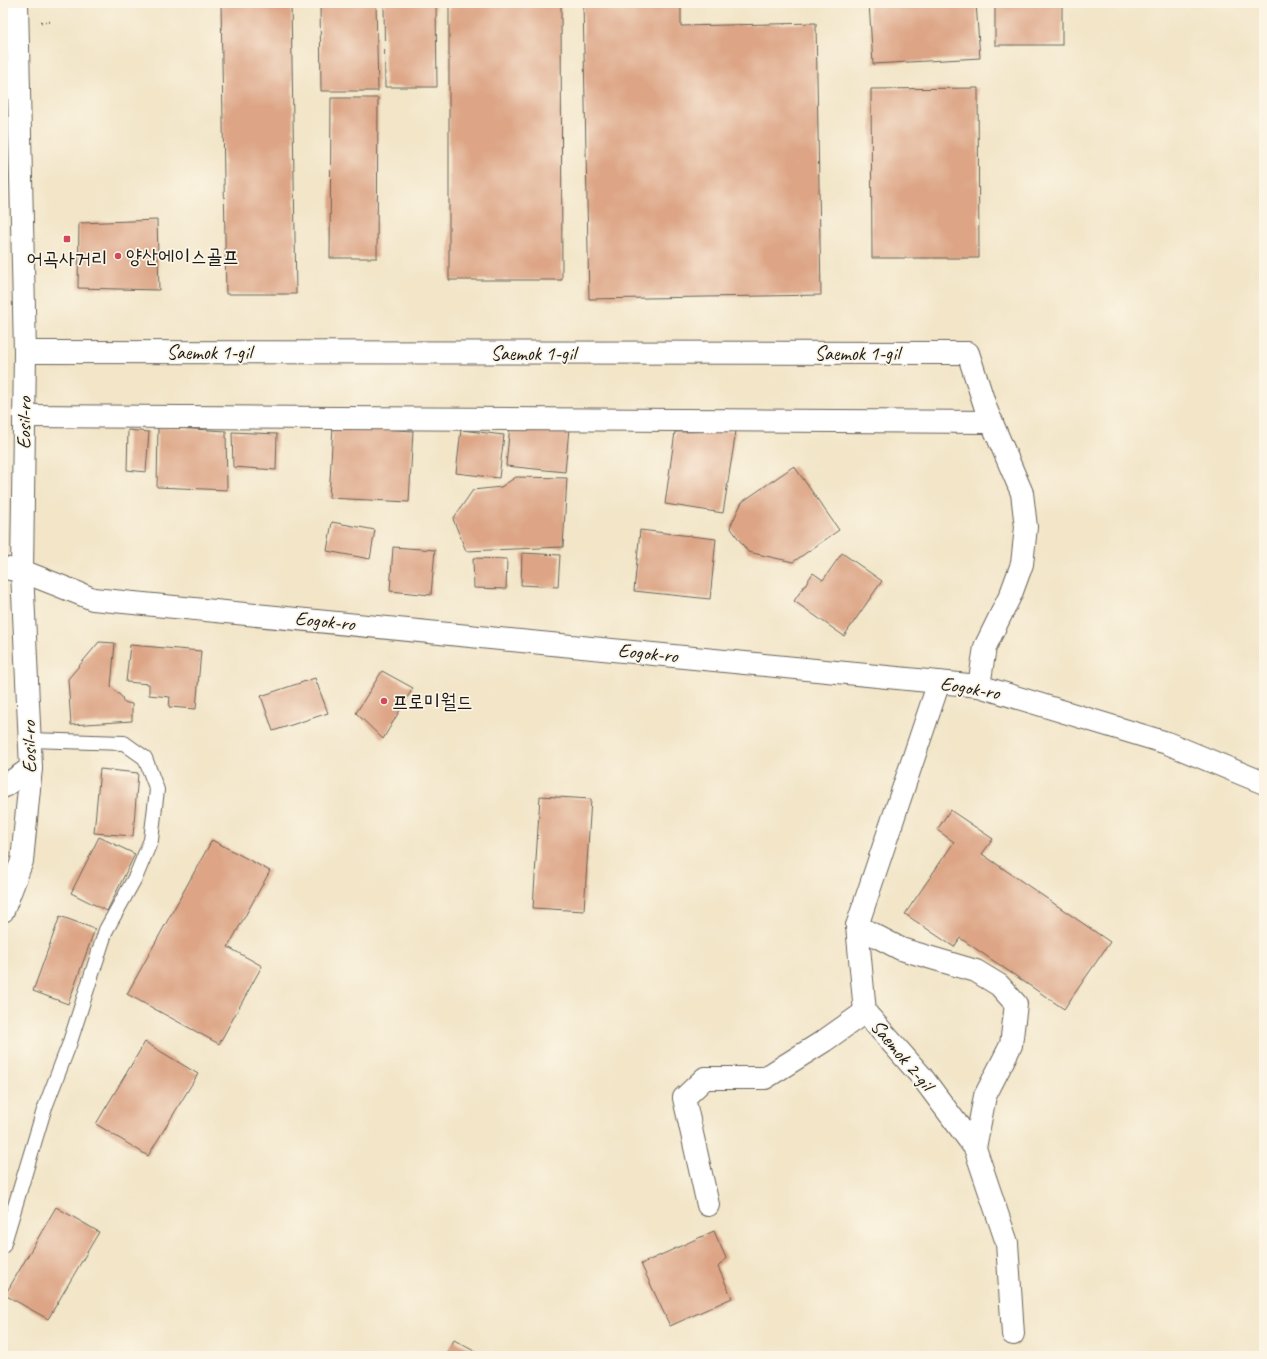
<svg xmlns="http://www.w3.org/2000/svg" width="1267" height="1359" viewBox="0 0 1267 1359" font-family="Caveat,'Poor Story',sans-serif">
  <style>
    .building { fill: #dda586 }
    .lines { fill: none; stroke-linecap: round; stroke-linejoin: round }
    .service-casing { stroke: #676258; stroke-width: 16 }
    .minor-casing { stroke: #676258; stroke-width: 24 }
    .tertiary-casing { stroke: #676258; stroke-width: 24 }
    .secondary-casing { stroke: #676258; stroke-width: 24 }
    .path { stroke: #676258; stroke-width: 2.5; stroke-dasharray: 1 3; stroke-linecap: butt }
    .service { stroke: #fff; stroke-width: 14 }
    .minor { stroke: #fff; stroke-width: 22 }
    .tertiary { stroke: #fff; stroke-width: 22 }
    .secondary { stroke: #fff; stroke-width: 22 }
    .poi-dot { fill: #d1495b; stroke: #fcf5e5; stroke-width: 1.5 }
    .labels { text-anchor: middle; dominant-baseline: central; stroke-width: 3.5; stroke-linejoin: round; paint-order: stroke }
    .poi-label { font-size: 20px; fill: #1c1c1c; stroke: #fcf5e5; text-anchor: start }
    .street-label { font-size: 20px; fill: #1c1c1c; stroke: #fcf5e5 }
  </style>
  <rect width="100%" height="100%" fill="#fcf5e5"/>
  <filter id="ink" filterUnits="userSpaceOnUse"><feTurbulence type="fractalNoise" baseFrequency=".025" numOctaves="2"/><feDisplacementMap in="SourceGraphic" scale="8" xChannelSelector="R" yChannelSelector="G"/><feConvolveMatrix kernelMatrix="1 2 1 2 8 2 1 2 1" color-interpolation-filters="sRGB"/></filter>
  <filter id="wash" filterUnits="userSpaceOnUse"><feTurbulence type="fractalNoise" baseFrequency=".012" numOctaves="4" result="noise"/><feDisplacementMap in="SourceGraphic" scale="16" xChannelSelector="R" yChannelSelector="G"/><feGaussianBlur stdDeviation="0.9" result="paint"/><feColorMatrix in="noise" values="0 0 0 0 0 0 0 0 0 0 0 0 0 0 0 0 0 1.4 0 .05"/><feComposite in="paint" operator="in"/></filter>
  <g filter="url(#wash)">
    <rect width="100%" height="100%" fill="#f2e5c8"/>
    <g id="blocks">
      <g class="building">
        <path d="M221,3H291L296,294H226Z"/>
        <path d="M320,3H376L378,91H321Z"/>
        <path d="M384,3H436L437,87H385Z"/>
        <path d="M449,3H561L562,280H449Z"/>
        <path d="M583,3H681V26L816,23L821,295L589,299Z"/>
        <path d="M869,3H976L980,58L873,64Z"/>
        <rect x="995" y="3" width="67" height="42"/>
        <path d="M978,88L979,258H872L871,89Z"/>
        <path d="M331,98H378L377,258H330Z"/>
        <path d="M157,220L159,290L78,288L79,223Z"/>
        <path d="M510,424L569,429L565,472L506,466Z"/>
        <path d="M333,426L413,431L409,502L329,498Z"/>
        <path d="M158,427L226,431L227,490L157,487Z"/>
        <path d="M128,430L149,432L146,472L127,470Z"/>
        <path d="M461,430L504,435L499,478L456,473Z"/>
        <path d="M736,431L723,513L665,504L675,432Z"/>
        <path d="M232,432L277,434L276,470L233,467Z"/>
        <path d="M794,466L839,530L793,562L748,552L730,527L742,502Z"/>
        <path d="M516,477L567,478L563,547L466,551L453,519L473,490L501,487Z"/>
        <path d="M332,522L375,530L370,559L327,551Z"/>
        <path d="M640,530L716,539L710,599L634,591Z"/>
        <path d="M393,547L435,550L431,595L390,591Z"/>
        <path d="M522,553L560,555L558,587L521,585Z"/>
        <path d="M842,553L882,581L844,636L794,601L813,573L823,580Z"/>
        <path d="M473,558L507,559L506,589L474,588Z"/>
        <path d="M99,642L115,643L111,687L122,697L123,702L132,704V721L71,725L68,679Z"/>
        <path d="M130,645L201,651L196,709L169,707L170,697L149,695V684L126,682Z"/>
        <path d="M382,671L413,688L383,739L356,713Z"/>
        <path d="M315,678L328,713L273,731L261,696Z"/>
        <path d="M100,769L138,773L133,836L94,833Z"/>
        <path d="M540,796L591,799L584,911L533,908Z"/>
        <path d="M950,810L993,839L982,854L1110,942L1064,1009L960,938L954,947L905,914L954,842L937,830Z"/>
        <path d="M99,837L135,854L107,911L71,893Z"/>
        <path d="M212,840L270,871L228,947L262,966L219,1044L127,994Z"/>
        <path d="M60,916L95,929L68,1004L33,991Z"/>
        <path d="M145,1042L198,1074L148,1156L96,1124Z"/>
        <path d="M56,1207L99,1232L48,1319L5,1295Z"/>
        <path d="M714,1231L726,1258L718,1267L732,1298L670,1326L641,1264Z"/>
        <path d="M454,1340L483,1356H445Z"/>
      </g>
    </g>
  </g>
  <g filter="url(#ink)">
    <use href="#blocks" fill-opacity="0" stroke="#676258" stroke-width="1"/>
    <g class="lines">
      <defs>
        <path id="service" d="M3,1246L44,1110L69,1045L106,930L136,876L151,840L157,790L145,758L124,743L30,740"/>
        <g id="minor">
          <path d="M25,352L968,353L986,409L1022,493L1026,527L1022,564L1011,594L985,647L979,686"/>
          <path d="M24,416L992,422"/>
          <path d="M939,682L857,926L901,949L976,971L999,985L1016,1004L1011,1045L985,1096L975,1148L1007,1243L1013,1334"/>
          <path d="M857,926L865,1012L922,1077L975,1148"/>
          <path d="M708,1205L684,1098L705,1078H765L824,1041L865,1012"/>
        </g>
        <g id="tertiary">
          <path d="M3,568L22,571L93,599L979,686L1167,743L1264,783"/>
          <path d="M3,787L31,768"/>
        </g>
        <path id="secondary" d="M3,911L22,861L31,768L22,571L25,352L17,3"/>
      </defs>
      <use href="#service" class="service-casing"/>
      <use href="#minor" class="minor-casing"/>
      <use href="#tertiary" class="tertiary-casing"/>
      <use href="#secondary" class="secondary-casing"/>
      <path class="path" d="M41,22H52"/>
      <use href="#service" class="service"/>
      <use href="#minor" class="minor"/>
      <use href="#tertiary" class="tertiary"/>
      <use href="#secondary" class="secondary"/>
    </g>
  </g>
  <g class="poi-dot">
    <rect x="63" y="235" width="8" height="8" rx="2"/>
    <circle cx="118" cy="256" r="4"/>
    <circle cx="384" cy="701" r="4"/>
  </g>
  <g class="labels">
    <g class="poi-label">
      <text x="126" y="256">양산에이스골프</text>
      <text x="67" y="258" text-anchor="middle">어곡사거리</text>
      <text x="392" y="701">프로미월드</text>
    </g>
    <g class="street-label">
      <text x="209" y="352">Saemok 1-gil</text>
      <text x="533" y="353">Saemok 1-gil</text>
      <text x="857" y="353">Saemok 1-gil</text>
      <text transform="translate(24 423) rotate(-89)">Eosil-ro</text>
      <text transform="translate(325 621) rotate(6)">Eogok-ro</text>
      <text transform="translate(648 653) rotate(6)">Eogok-ro</text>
      <text transform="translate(970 688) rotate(10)">Eogok-ro</text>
      <text transform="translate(29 747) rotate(-91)">Eosil-ro</text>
      <text transform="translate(902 1055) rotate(50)">Saemok 2-gil</text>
    </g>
  </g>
  <rect width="1267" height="1359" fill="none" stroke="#fcf5e5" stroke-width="16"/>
</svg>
